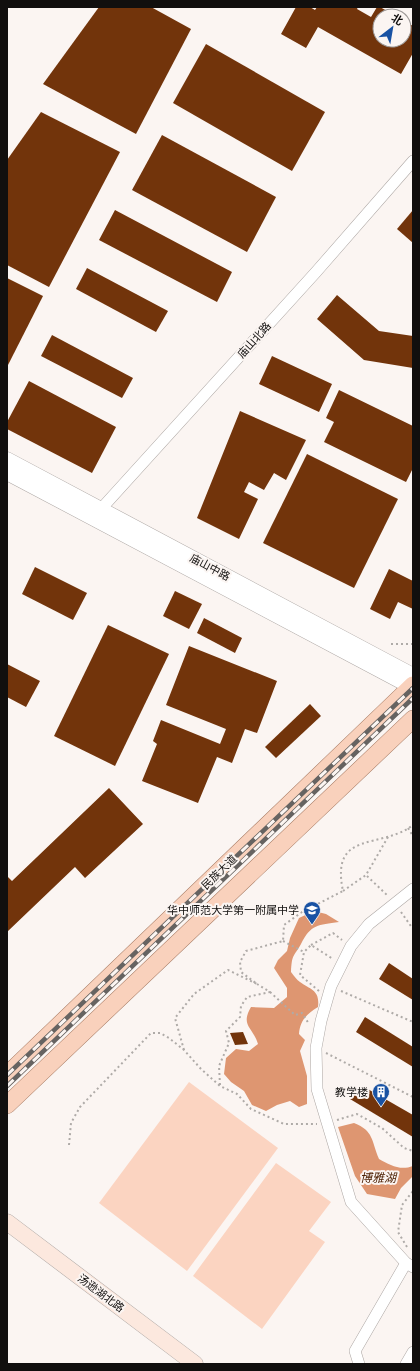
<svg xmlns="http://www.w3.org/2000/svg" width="420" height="1371" viewBox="0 0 420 1371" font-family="'Asap Condensed','Noto Sans SC',sans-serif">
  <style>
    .green { fill: #fbd4c1 }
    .water { fill: #de9671 }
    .building { fill: #72340b }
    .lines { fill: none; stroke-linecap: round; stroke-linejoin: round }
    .minor-casing { stroke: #ada7a4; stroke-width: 12 }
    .tertiary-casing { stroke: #ada7a4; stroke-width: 15 }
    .secondary-casing { stroke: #ada7a4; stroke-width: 17 }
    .primary-casing { stroke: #a57962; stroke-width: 18 }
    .path { stroke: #afaba8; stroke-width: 2; stroke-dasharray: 2 3; stroke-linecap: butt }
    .minor { stroke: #fff; stroke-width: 11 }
    .tertiary { stroke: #fff; stroke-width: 14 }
    .secondary { stroke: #fce8de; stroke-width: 16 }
    .primary { stroke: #f9d1bc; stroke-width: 17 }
    .rail-casing { stroke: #666361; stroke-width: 4.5 }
    .rail { stroke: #fbf5f2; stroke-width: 3; stroke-dasharray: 9; stroke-linecap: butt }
    .labels { text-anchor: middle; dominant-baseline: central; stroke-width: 4; stroke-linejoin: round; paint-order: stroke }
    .street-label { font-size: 11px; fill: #110f0e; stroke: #fbf5f2 }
    .poi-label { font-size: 11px; fill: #110f0e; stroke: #fbf5f2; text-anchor: end }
    .water-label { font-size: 12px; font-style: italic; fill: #4e2104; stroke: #fbf5f2 }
  </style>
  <rect width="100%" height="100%" fill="#fbf5f2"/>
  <g class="green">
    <path d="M189,1082L278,1148L187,1271L99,1203Z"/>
    <path d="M276,1163L331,1202L309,1231L325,1242L262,1329L193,1276Z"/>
  </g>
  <g class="water">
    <path d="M314,911L326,914L339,922C318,925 311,924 301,944C293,958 292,954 291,972C294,976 297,980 300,982C311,990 320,990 318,1007C307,1014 300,1020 299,1034L305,1040L300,1051L307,1076V1104L299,1107L290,1101L277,1105L266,1111L252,1105L244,1091L231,1082L224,1074L226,1058L236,1049L249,1051L258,1044C253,1027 240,1026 251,1007L274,1008L287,997V988L274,968L278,960L287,951L290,938L299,918Z"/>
    <path d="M354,1123C374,1131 371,1140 379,1159C390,1165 400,1171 413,1166V1176L401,1188L395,1199L367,1194L355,1176L338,1127Z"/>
  </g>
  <g class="building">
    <path d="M99,7H151L191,29L136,134L43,84Z"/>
    <path d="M296,7H310L315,10L317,7H358L357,9L371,17L377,7H380L396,16H380V40H404V21L413,26V53L401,74L318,27L306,48L281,34Z"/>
    <path d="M206,44L325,112L292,171L173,103Z"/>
    <path d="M41,112L120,152L49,287L7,265V160Z"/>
    <path d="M162,135L276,197L247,252L132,190Z"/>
    <path d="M115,210L232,272L217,302L99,240Z"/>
    <path d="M413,210V243L397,229Z"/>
    <path d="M87,268L168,311L156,332L76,289Z"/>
    <path d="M7,278L43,296L7,367Z"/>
    <path d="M337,295L379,331L413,336V368L364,360L317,319Z"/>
    <path d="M52,335L133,378L122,398L41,356Z"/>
    <path d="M272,356L332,384L319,412L259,384Z"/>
    <path d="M29,381L116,427L92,473L7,429V422Z"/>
    <path d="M339,390L413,426V468L406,482L324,442L334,422L326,418Z"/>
    <path d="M240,411L306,440L286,480L274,473L264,490L249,482L244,492L258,499L239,539L197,518Z"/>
    <path d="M307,454L398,499L354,588L263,543Z"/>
    <path d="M35,567L87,593L73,620L22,594Z"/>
    <path d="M389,569L413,581V609L398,602L390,619L370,609Z"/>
    <path d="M175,591L202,604L189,629L163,616Z"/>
    <path d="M204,618L242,638L235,653L197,633Z"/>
    <path d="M108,625L169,654L115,766L54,736Z"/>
    <path d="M189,646L277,681L257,733L245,729L232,763L217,757L198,803L142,781L157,744L153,741L161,720L220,744L226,729L166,705Z"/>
    <path d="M7,664L40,681L26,707L7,697Z"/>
    <path d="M310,704L321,716L276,758L265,747Z"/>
    <path d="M109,788L143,824L85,878L75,867L7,932V876L12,881Z"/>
    <path d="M389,963L413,979V1000L379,979Z"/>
    <path d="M365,1017L413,1047V1067L356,1032Z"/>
    <path d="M243,1032L248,1044L235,1045L230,1033Z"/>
    <path d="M366,1088L413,1115V1137L350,1099L349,1089Z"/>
  </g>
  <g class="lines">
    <defs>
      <g id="minor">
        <path d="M98,516L101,509L316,272L413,161"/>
        <path d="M413,889L369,924L351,946L331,986L321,1021L316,1048L317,1089L351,1202L406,1263L413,1267"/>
        <path d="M359,1364L355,1351L406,1263"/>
        <path d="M406,1364L413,1352"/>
      </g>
      <g id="tertiary">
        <path d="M7,459L413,675"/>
        <path d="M7,473L413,688"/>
      </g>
      <path id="secondary" d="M7,1222L195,1364"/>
      <g id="primary">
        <path d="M7,1075L413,685"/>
        <path d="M7,1105L413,719"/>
      </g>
    </defs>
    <use href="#minor" class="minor-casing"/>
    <use href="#tertiary" class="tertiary-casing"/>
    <use href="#secondary" class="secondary-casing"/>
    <use href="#primary" class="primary-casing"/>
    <g class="path">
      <path d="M391,644H413"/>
      <path d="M408,828L413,836"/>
      <path d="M367,876L388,896"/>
      <path d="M343,891L366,875L388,837"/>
      <path d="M401,912L413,929"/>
      <path d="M283,941L304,952"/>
      <path d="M311,945L333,933L342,940"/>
      <path d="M319,991L300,975L304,952L311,945L333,959"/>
      <path d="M341,991L413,1022"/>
      <path d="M270,992L295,1015L302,1013L309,1024"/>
      <path d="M184,1050L175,1018L194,994L228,970L257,984L241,972L240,962L246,951L283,941L284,925L302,912L343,891C330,829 381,850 413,825"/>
      <path d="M326,1053L413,1097"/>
      <path d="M220,1085L219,1066L229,1043L226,1031L240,1017L241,1006L247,997L270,992L257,984"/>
      <path d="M337,1120L357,1114L382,1128L404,1148L413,1151"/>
      <path d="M69,1145L71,1123L80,1107L151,1033H160L169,1038L184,1050L201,1069L220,1086L237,1094L251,1109L284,1124H317"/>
      <path d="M407,1247L398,1232L402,1205L413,1191"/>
    </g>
    <use href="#minor" class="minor"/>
    <use href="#tertiary" class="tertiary"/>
    <use href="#secondary" class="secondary"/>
    <use href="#primary" class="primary"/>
    <defs>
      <g id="rail">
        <path d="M7,1075L413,688"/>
        <path d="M7,1086L413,698"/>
      </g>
    </defs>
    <use href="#rail" class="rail-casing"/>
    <use href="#rail" class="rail"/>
  </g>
  <defs>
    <symbol id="school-pin" viewBox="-11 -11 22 30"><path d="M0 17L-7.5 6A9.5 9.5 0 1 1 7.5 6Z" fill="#1952a3" stroke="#fbf5f2"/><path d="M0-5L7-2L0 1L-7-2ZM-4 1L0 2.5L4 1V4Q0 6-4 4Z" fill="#fff"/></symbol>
    <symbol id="building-pin" viewBox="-11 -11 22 30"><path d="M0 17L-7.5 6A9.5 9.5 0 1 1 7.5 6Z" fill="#1952a3" stroke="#fbf5f2"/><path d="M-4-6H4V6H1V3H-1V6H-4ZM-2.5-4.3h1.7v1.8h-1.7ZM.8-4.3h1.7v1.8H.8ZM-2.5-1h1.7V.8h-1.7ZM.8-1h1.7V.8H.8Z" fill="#fff"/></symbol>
  </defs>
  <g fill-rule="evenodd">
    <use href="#school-pin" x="302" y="900" width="20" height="27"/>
    <use href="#building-pin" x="371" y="1082" width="20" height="27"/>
  </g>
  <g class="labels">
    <g class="street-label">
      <text transform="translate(254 340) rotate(-48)">庙山北路</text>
      <text transform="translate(210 567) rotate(28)">庙山中路</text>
      <text transform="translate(219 872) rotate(-44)">民族大道</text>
      <text transform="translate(101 1293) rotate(37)">汤逊湖北路</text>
    </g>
    <g class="poi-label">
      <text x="299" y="910">华中师范大学第一附属中学</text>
      <text x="368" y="1092">教学楼</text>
    </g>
    <g class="water-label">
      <text x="378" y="1178">博雅湖</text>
    </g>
  </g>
  <rect width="420" height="1371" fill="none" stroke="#110f0e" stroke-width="16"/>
  <g transform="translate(392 28) rotate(31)"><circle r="19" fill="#fbf5f2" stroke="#9d9997"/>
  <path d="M0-3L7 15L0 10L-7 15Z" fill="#1952a3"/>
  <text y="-6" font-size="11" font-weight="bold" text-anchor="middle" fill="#110f0e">北</text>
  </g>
</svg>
